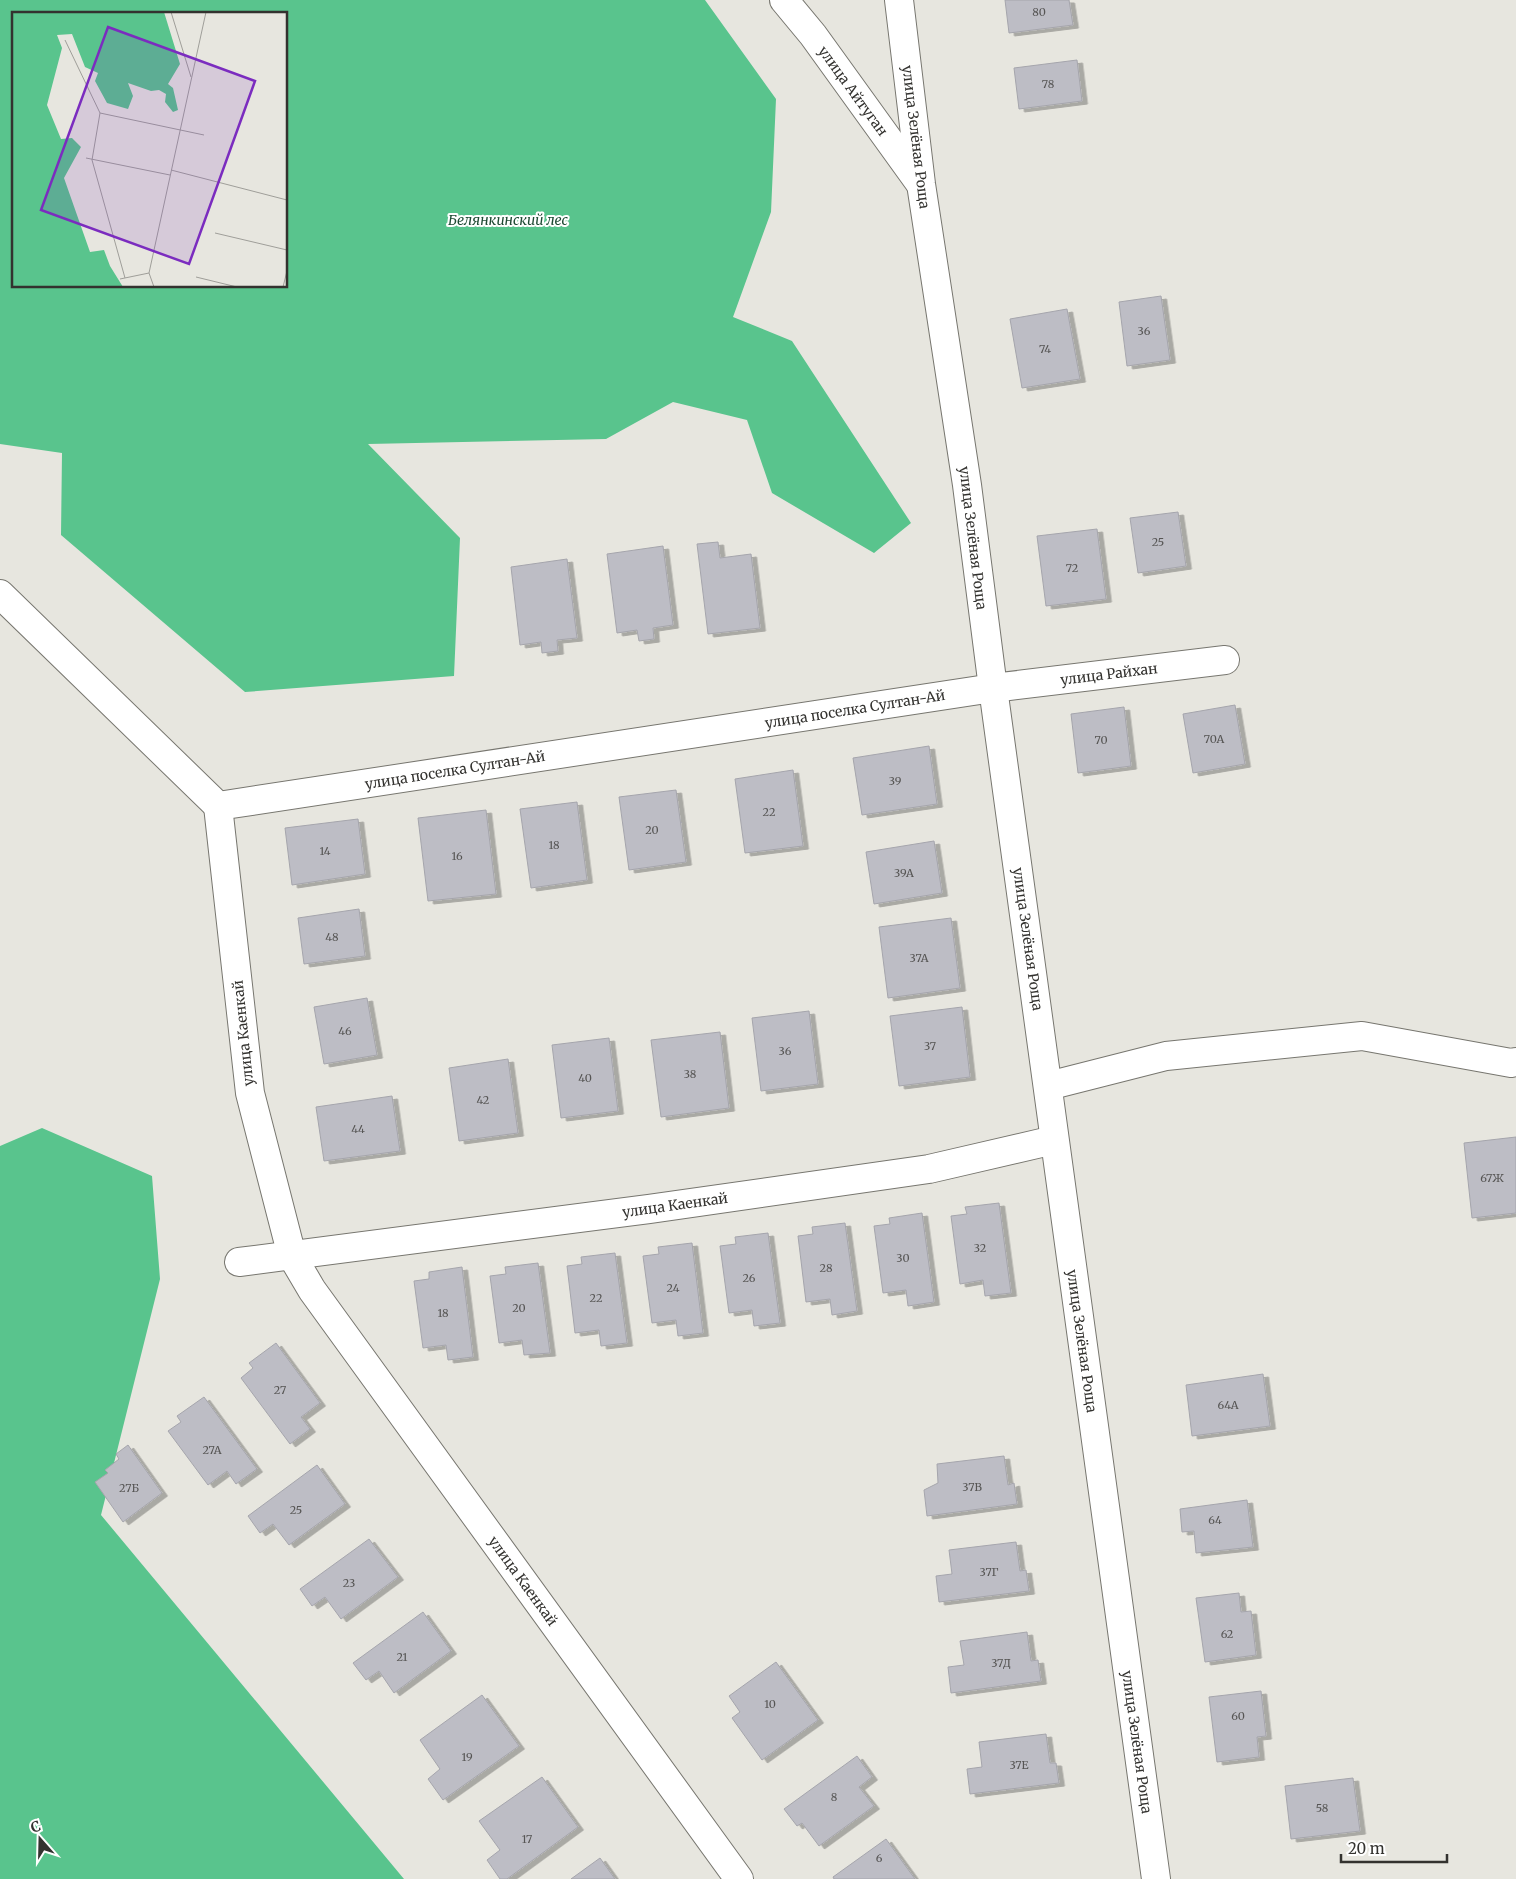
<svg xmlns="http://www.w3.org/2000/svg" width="1516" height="1879" viewBox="0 0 1516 1879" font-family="Merriweather,serif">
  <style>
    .forest { fill: #59c48d; fill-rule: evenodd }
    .building { fill: #bdbdc5; stroke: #a5a5ac; filter: url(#shadow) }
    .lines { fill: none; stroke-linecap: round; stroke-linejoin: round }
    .minor-casing { stroke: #77766f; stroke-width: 30 }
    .minor { stroke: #fff; stroke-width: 28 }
    .labels { text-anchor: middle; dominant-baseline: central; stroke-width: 4; stroke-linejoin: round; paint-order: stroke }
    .number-label { font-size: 11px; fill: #565554 }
    .street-label { font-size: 14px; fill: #33322f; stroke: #fff }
    .park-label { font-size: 14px; font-style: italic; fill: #1e4a33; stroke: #fff }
    .inset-road { fill: none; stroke: #9f9e99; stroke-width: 1 }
    .view { fill: #7b2cbf; fill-opacity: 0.15; stroke: #7b2cbf; stroke-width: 2.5 }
    .inset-edge { fill: none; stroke: #33322f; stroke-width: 2.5 }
  </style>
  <defs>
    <filter id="shadow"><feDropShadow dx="5.5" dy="3" stdDeviation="0" flood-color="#0004"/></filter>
  </defs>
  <rect width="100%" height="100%" fill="#e7e6df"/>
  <g class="forest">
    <path d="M0,0H705L776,99L771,212L733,317L792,341L911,523L874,553L772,493L747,420L673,402L606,439L368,444L460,538L454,676L245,692L61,535L62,453L0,444ZM14,14H286V286H14Z"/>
    <path d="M42,1128L152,1176L160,1279L101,1515L404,1879H0V1146Z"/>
  </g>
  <g class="building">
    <path d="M1005,0H1069L1073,25L1009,33Z"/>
    <path d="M1077,60L1082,101L1019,109L1014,68Z"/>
    <path d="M1161,296L1170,360L1127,366L1119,302Z"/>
    <path d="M1067,309L1080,379L1022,388L1010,319Z"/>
    <path d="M1178,512L1186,566L1138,573L1130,518Z"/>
    <path d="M1097,529L1106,599L1046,606L1037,536Z"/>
    <path d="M718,542L720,558L751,554L760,628L708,634L697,544Z"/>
    <path d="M663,546L673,625L653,628L654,639L639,641L637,630L617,633L607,554Z"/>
    <path d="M567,559L577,638L557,640L558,651L542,653L541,642L520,645L511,567Z"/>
    <path d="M1235,705L1245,764L1193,773L1183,714Z"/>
    <path d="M1124,707L1131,766L1078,773L1071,714Z"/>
    <path d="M929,746L937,804L862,815L853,758Z"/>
    <path d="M793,770L803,846L745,853L735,779Z"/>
    <path d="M676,790L686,862L629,870L619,797Z"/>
    <path d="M577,802L587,880L531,888L520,809Z"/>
    <path d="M486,810L496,894L428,901L418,818Z"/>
    <path d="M358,819L365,874L292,885L285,828Z"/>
    <path d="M934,841L942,893L874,904L866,852Z"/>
    <path d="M359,909L365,956L304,964L298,918Z"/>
    <path d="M951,918L960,988L888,998L879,927Z"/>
    <path d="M367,998L377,1055L324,1064L314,1007Z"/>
    <path d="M962,1007L970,1077L899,1086L890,1016Z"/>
    <path d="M809,1011L818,1084L761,1091L752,1018Z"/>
    <path d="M720,1032L729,1108L661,1117L651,1040Z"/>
    <path d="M609,1038L618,1111L561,1118L552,1045Z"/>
    <path d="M508,1059L518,1133L459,1141L449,1068Z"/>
    <path d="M392,1096L400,1151L324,1161L316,1107Z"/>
    <path d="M1516,1137V1213L1472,1218L1464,1143Z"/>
    <path d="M999,1203L1011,1293L985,1296L983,1280L960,1284L951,1216L967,1214L965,1207Z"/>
    <path d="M922,1213L934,1302L908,1306L906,1290L883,1293L874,1226L890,1224L889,1218Z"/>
    <path d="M845,1223L857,1311L832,1315L830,1299L806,1302L798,1236L813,1234L812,1227Z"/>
    <path d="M768,1233L780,1323L754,1326L752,1310L729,1313L720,1246L736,1244L735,1237Z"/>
    <path d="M692,1243L703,1333L678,1336L676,1320L652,1323L643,1256L659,1254L658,1247Z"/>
    <path d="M615,1253L627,1343L601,1346L599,1330L575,1333L567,1266L582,1264L581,1257Z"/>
    <path d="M538,1263L550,1353L524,1355L522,1340L499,1343L490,1276L506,1274L505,1267Z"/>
    <path d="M462,1267L473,1357L448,1360L446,1345L423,1348L414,1281L429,1279V1272Z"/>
    <path d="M276,1343L320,1403L301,1417L310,1429L290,1444L241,1378L253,1368L249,1363Z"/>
    <path d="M1263,1374L1270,1426L1192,1436L1186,1385Z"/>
    <path d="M204,1397L257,1469L236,1484L227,1471L208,1485L168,1431L181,1422L177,1416Z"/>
    <path d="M128,1445L162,1493L123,1522L95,1482L108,1473L105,1470L119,1459L116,1454Z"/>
    <path d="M1004,1456L1008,1485L1014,1483L1017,1504L927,1516L924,1490L938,1483L937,1464Z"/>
    <path d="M317,1465L345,1504L289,1545L273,1524L260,1533L248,1516Z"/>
    <path d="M1247,1500L1253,1547L1196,1553L1194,1531L1182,1532L1180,1509Z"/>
    <path d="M369,1539L398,1577L341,1619L325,1597L312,1606L300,1589Z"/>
    <path d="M1016,1542L1020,1571L1026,1570L1029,1591L939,1602L936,1576L952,1574L949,1550Z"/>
    <path d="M1239,1593L1241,1612L1251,1611L1256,1655L1205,1662L1196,1598Z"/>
    <path d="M423,1612L451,1651L394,1693L379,1671L366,1680L353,1663Z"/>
    <path d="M1027,1632L1031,1661L1038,1660L1041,1681L951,1693L948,1667L964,1665L960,1641Z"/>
    <path d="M776,1662L818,1720L762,1760L732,1718L740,1712L729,1696Z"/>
    <path d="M1261,1691L1266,1736L1257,1737L1259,1757L1217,1762L1209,1697Z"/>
    <path d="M482,1695L519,1746L443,1800L428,1779L440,1769L420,1740Z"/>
    <path d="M1046,1734L1050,1763H1056L1059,1783L970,1794L967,1769L982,1767L979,1742Z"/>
    <path d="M857,1756L872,1777L859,1787L874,1806L819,1846L802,1823L797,1826L784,1809Z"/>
    <path d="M542,1777L578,1827L507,1879H500L487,1860L500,1850L479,1821Z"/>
    <path d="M1353,1778L1360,1831L1291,1839L1285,1786Z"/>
    <path d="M886,1839L915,1879H834L833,1877Z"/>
    <path d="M600,1858L615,1879H571Z"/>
  </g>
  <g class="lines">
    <defs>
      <g id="minor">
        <path d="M784,0L813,35L919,182"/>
        <path d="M899,0L921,184L967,485L993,688L1156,1879"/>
        <path d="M0,594L218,806L993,688L1225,660"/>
        <path d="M218,806L250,1093L292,1256L312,1290L739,1879"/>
        <path d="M1048,1086L1166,1056L1362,1036L1511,1063L1516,1062"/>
        <path d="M239,1262L649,1209L929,1169L1054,1140"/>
      </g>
    </defs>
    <use href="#minor" class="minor-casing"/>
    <use href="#minor" class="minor"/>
  </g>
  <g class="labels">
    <g class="number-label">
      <text x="1039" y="12">80</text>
      <text x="1048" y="84">78</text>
      <text x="1144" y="331">36</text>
      <text x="1045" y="349">74</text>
      <text x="1158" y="542">25</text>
      <text x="1072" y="568">72</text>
      <text x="1214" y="739">70А</text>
      <text x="1101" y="740">70</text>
      <text x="895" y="781">39</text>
      <text x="769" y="812">22</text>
      <text x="652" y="830">20</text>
      <text x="554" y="845">18</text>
      <text x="325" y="851">14</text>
      <text x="457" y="856">16</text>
      <text x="904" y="873">39А</text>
      <text x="332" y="937">48</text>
      <text x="919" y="958">37А</text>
      <text x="345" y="1031">46</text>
      <text x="930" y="1046">37</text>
      <text x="785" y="1051">36</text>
      <text x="690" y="1074">38</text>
      <text x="585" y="1078">40</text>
      <text x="483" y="1100">42</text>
      <text x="358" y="1129">44</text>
      <text x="1492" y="1178">67Ж</text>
      <text x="980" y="1248">32</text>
      <text x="903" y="1258">30</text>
      <text x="826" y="1268">28</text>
      <text x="749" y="1278">26</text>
      <text x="673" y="1288">24</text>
      <text x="596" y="1298">22</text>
      <text x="519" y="1308">20</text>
      <text x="443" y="1313">18</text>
      <text x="280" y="1390">27</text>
      <text x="1228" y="1405">64А</text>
      <text x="212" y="1450">27А</text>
      <text x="972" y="1487">37В</text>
      <text x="129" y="1488">27Б</text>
      <text x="296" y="1510">25</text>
      <text x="1215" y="1520">64</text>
      <text x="989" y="1572">37Г</text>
      <text x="349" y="1583">23</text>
      <text x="1227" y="1634">62</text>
      <text x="402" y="1657">21</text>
      <text x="1001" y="1663">37Д</text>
      <text x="770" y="1704">10</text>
      <text x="1238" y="1716">60</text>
      <text x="467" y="1757">19</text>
      <text x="1019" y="1765">37Е</text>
      <text x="834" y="1797">8</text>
      <text x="1322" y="1808">58</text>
      <text x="527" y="1839">17</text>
      <text x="879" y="1858">6</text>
    </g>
    <g class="street-label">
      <text transform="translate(853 91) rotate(54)">улица Айтуган</text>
      <text transform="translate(916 137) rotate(83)">улица Зелёная Роща</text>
      <text transform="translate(973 538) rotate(83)">улица Зелёная Роща</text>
      <text transform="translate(1109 674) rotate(-7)">улица Райхан</text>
      <text transform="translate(855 709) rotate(-9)">улица поселка Султан-Ай</text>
      <text transform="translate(455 770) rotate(-9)">улица поселка Султан-Ай</text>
      <text transform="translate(1028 939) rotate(82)">улица Зелёная Роща</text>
      <text transform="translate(243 1033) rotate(-96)">улица Каенкай</text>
      <text transform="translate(675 1205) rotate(-8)">улица Каенкай</text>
      <text transform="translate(1082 1341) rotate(82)">улица Зелёная Роща</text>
      <text transform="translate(523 1581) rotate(54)">улица Каенкай</text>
      <text transform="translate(1137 1742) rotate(82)">улица Зелёная Роща</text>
    </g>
    <g class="park-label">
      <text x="508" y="220">Белянкинский лес</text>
    </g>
  </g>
  <g transform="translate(12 12)">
    <rect width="275" height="275" fill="#e7e6df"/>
    <path d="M0,0H152L168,52L156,72L161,76L166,98L161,100L153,90L154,82L147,78L139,79L116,71L121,84L116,97L95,91L83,69L86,61L73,55L60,22L45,23L50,36L35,93L49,127L60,126L69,135L52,166L78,240L92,238L98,254L111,275H0Z" fill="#59c48d"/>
    <path class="inset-road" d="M159,0L179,65M53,28L88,101L192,123M88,101L80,148L113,266M74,146L158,163M159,158L275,188M203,221L275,238M184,265L225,275M108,267L137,261M142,275L137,261L194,0M271,275L275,259"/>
    <path class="view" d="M96,15L243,69L177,252L29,198Z"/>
    <rect width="275" height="275" class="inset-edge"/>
  </g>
  <g transform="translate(40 1839) rotate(340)" stroke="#ffffff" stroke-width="4" paint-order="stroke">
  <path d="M0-4L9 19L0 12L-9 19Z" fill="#33322f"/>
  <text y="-8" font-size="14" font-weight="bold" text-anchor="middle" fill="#33322f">С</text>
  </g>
  <path d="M1341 1854v8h106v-8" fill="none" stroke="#33322f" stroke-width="2.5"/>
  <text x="1348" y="1854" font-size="15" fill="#33322f" stroke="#ffffff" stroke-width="4" paint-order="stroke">20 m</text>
</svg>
